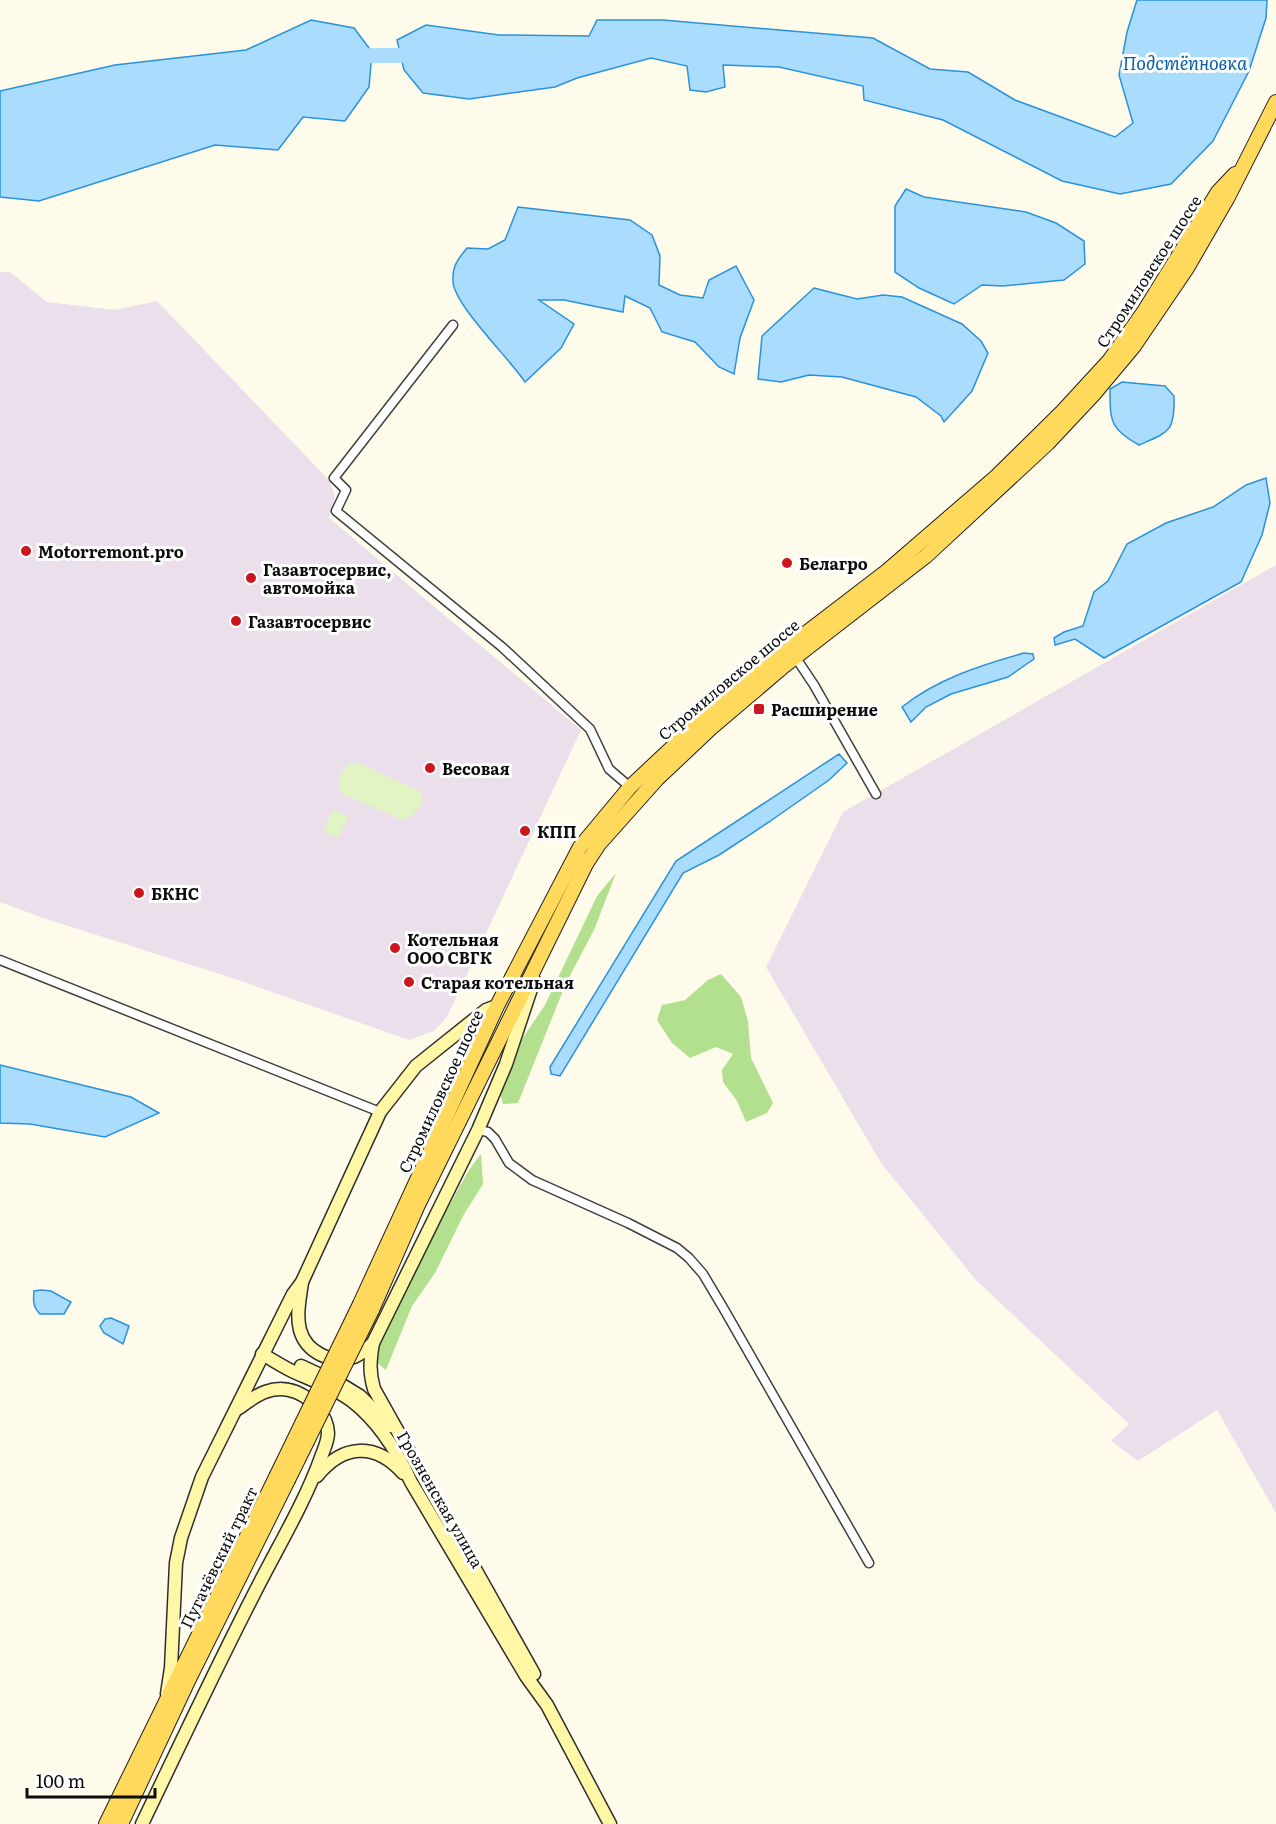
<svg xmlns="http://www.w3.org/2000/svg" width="1276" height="1824" viewBox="0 0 1276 1824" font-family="Literata,serif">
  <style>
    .industrial { fill: #ebdfec }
    .forest { fill: #b2e08e }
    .pitch { fill: #e2f4c3 }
    .water { fill: #a9dcfd; stroke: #2992db; stroke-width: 1.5 }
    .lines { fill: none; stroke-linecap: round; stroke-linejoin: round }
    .river { stroke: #a9dcfd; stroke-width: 15 }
    .minor-casing { stroke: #3f3f3f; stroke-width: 11 }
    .secondary-casing { stroke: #2e2e2e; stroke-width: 15 }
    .primary-casing { stroke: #1d1d1d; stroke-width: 16 }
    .minor { stroke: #fff; stroke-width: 8 }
    .secondary { stroke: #fff6a6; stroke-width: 12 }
    .primary { stroke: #ffd95b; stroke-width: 14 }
    .primary-bridge-casing { stroke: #1d1d1d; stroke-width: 16; stroke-linecap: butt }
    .primary-bridge { stroke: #ffd95b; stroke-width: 14 }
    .poi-dot { fill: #ca161c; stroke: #fff; stroke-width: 2 }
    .labels { text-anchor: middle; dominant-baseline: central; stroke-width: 6; stroke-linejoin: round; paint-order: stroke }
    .street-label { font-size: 16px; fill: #0c0c0c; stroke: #fff }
    .poi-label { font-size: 16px; font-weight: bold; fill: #0c0c0c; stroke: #fff; text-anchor: start }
    .water-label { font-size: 18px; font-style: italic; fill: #0961aa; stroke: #fff }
  </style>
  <rect width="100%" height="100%" fill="#fffbeb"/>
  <g class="industrial">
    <path d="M0,272H10L47,302L115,310L157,301L330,481L335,497L329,518L581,730L447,1017L434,1031L409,1040L232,978L43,918L0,902Z"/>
    <path d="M1276,565V1513L1217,1410L1138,1461L1111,1441L1129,1424L976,1280L881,1163L766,967L843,812Z"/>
  </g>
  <g class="forest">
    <path d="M616,873L594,930L566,983L518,1103L503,1104L500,1093L522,1039L545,1005L597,896Z"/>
    <path d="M721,974L741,997L748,1021L751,1058L773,1103L767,1113L746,1122L737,1101L723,1082L722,1070L733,1054L716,1047L690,1058L672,1043L657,1020L662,1005L685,1000L708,980Z"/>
    <path d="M481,1154L483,1184L463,1216L435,1273L412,1306L386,1370L372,1359C402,1306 423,1249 454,1197C462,1182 470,1167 481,1154Z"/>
  </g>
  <g class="pitch">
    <path d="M351,763H359L421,792C423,808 416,815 402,820L341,793C336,779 341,772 351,763Z"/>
    <path d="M333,810L348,817L338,838L323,831Z"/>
  </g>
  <g class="water">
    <path d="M1137,0H1267L1266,18L1249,71L1213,141L1171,184L1120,194L1062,181L943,120L864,100L863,86L779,67L723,65L725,87L706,92L690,90L687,66L651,58L577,78L555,87L469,99L423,93L404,70L397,40L426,25L499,35L589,36L597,20H663L873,38L930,69L968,72L1015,100L1115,137L1133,123L1119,75L1127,32Z"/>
    <path d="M311,20L354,28L372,52L369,87L345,121L303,117L278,150L215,145L39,201L0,197V91L115,65L246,50Z"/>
    <path d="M906,189L924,197L1026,212L1056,223L1084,241L1085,264L1064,280L1003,286L982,285L954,304L919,288L895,272V206Z"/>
    <path d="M518,207L630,220L652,235L660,256L659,285L680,295L703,298L709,280L736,266L754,300L740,338L734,374L719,367L695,342L662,332L650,308L625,296L623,312L564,300H539L574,324L561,348L525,382C510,359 453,304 453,281C452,266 458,259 467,248L488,249L505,240Z"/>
    <path d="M814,288L857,299L883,295L902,297L962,324L981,341L988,353L972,391L944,422L941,416L916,397L842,377L809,375L781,382L758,379L762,336Z"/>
    <path d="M1122,382L1165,386L1174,396C1175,432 1169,432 1139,445C1110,429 1110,421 1110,389Z"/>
    <path d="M1266,478L1270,503L1262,535L1241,582L1104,658L1075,639L1055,645L1054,638L1064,632L1083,626L1094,592L1108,581L1127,544L1166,523L1213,507L1246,485Z"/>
    <path d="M1024,653L1033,654L1034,659L1008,677L951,694L926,707L911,722L902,707C937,679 981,665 1024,653Z"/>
    <path d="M839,754L847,763L829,780L769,822L719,855L683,873L560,1076L551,1074L550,1067L676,861Z"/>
    <path d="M0,1065L131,1097L159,1113L105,1137L30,1124L0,1123Z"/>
    <path d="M41,1290L51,1291L71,1302L64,1314H40C33,1307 33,1301 34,1291Z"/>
    <path d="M111,1318L129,1326L123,1344L104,1333L100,1326L105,1319Z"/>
  </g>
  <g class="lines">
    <path class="river" d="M351,56L420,55"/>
    <defs>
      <g id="minor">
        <path d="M453,325L334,478L346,490L336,511L502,647L590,729L609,769L630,787"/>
        <path d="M796,658L814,685L876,794"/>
        <path d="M0,960L380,1112"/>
        <path d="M478,1130L488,1132L495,1139L509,1163L532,1180L628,1223L677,1248L689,1258L703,1274L725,1311L869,1563"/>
      </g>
      <g id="secondary">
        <path d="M302,1282C300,1298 296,1315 300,1330C306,1352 332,1365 354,1357C361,1354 367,1349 373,1343L478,1130L506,1064L534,980"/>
        <path d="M373,1343C370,1360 369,1372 374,1389L534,1674"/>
        <path d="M262,1354C273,1360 283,1367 294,1372C314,1381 335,1388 352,1401C379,1422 397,1451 411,1482L526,1676L547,1705L610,1824"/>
        <path d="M301,1366L342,1385L360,1396L390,1426"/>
        <path d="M317,1476C343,1444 375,1442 403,1473"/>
        <path d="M167,1694L171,1668L176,1563L181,1538L202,1477L293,1294L302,1282L380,1112L416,1066L486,1010L497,1006"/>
        <path d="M142,1824C179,1747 215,1670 254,1594C276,1550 303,1506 320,1460C323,1451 328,1442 328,1433C327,1415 313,1399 296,1392C274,1383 256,1395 239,1408"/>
      </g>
      <g id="primary">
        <path d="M360,1304L497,1006L580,847L630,787L710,712L758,670L887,571L997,476L1062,412L1109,361L1145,310L1218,192L1235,174"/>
        <path d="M372,1310L417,1207L586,864L599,844L657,779L711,728L784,666L926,556L1048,443L1093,395L1134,346L1187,268L1228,197L1276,102"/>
        <path d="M106,1824L276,1477"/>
        <path d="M121,1824L187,1683L288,1480"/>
      </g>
    </defs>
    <use href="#minor" class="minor-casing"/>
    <use href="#secondary" class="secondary-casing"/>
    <use href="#primary" class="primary-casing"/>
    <use href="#minor" class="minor"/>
    <use href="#secondary" class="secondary"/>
    <use href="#primary" class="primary"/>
    <defs>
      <g id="primary-bridge">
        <path d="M276,1477L360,1304"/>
        <path d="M288,1480L372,1310"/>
      </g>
    </defs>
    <use href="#primary-bridge" class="primary-bridge-casing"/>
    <use href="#primary-bridge" class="primary-bridge"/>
  </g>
  <g class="poi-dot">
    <circle cx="26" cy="551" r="6"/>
    <circle cx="787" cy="563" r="6"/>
    <circle cx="251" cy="578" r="6"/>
    <circle cx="236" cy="621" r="6"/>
    <rect x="753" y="703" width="12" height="12" rx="3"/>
    <circle cx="430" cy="768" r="6"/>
    <circle cx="525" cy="831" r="6"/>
    <circle cx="139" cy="893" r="6"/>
    <circle cx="395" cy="948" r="6"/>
    <circle cx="409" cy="982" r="6"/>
  </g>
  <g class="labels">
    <g class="street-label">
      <text transform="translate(1148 271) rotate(-57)">Стромиловское шоссе</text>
      <text transform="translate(728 679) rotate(-40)">Стромиловское шоссе</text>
      <text transform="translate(440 1091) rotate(-65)">Стромиловское шоссе</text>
      <text transform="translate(441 1499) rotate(60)">Грозненская улица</text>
      <text transform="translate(218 1557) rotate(-64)">Пугачёвский тракт</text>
    </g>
    <g class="poi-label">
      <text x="38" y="551">Motorremont.pro</text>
      <text x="799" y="563">Белагро</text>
      <text x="263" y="569">Газавтосервис,<tspan x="263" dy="18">автомойка</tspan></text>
      <text x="248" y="621">Газавтосервис</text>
      <text x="771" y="709">Расширение</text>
      <text x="442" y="768">Весовая</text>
      <text x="537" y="831">КПП</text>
      <text x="151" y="893">БКНС</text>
      <text x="407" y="939">Котельная<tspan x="407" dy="18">ООО СВГК</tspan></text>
      <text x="421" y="982">Старая котельная</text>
    </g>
    <g class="water-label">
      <text x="1185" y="62">Подстёпновка</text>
    </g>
  </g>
  <path d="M27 1788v9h128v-9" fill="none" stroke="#0c0c0c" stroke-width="3"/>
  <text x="36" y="1788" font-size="18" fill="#0c0c0c" stroke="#ffffff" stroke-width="4.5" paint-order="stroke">100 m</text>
</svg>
